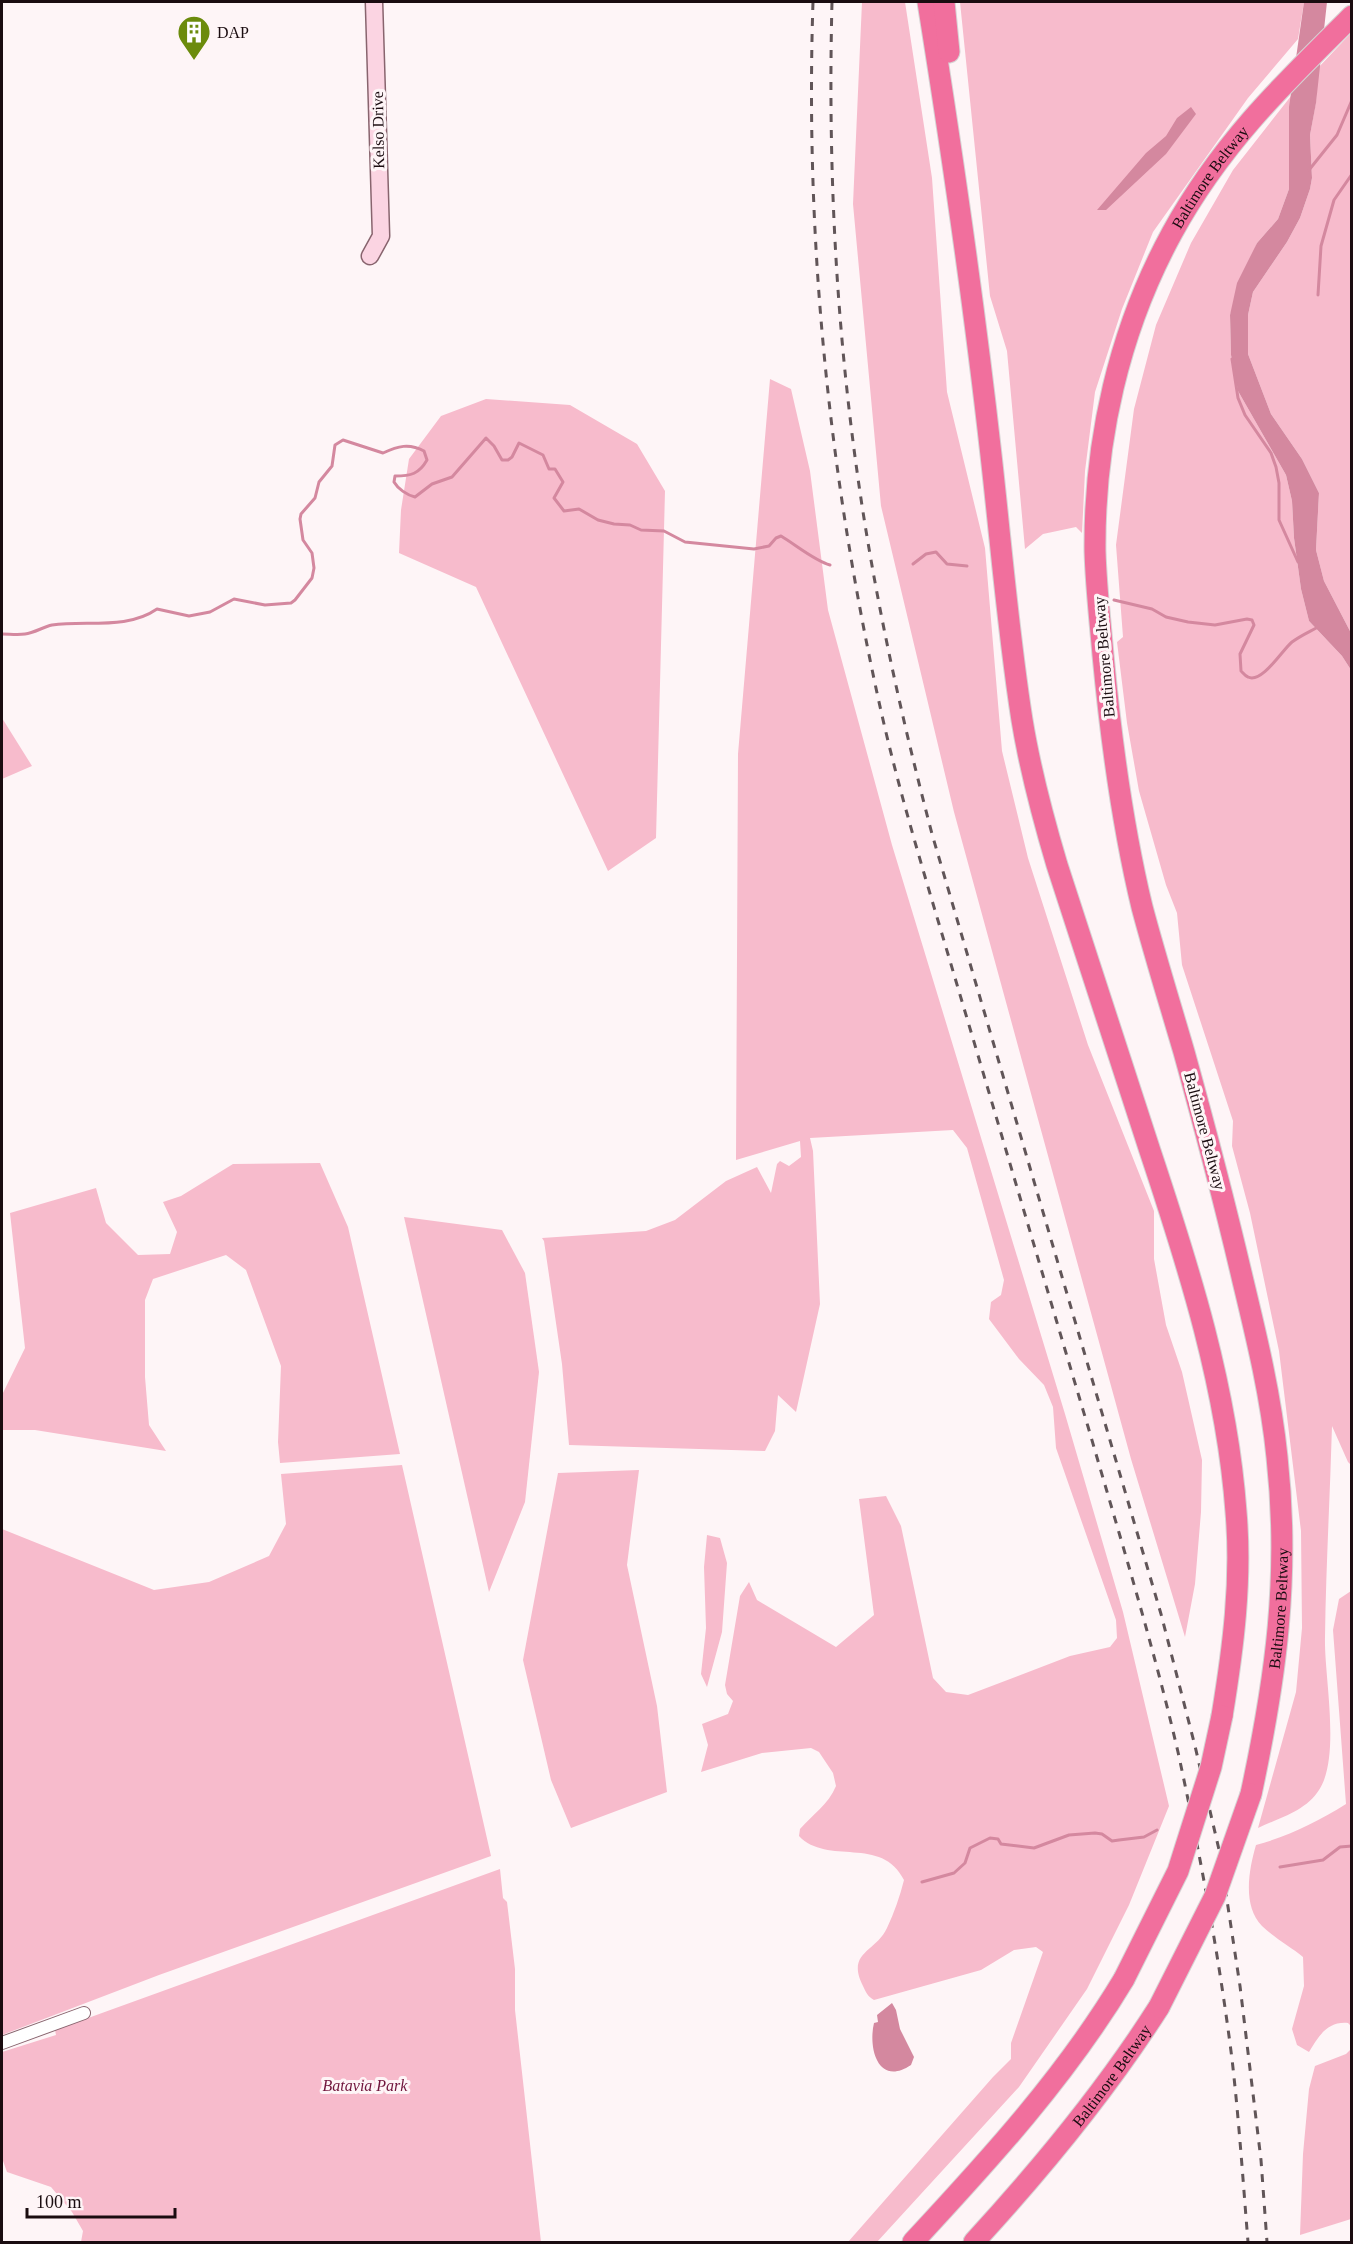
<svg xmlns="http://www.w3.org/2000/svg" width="1353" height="2244" viewBox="0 0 1353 2244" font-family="Georgia,serif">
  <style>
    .green { fill: #f7bbcc }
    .water { fill: #d4889f }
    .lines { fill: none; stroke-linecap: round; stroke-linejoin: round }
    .stream { stroke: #d4889f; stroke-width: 3 }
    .street-casing { stroke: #88646e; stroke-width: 14 }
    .secondary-casing { stroke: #88646e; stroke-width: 19 }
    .highway-casing { stroke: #d6d3d4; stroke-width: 23 }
    .street { stroke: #fff; stroke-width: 12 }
    .secondary { stroke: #fbd4e2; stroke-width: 16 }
    .highway { stroke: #f16f9d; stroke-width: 21 }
    .rail { stroke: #615558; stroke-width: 3; stroke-dasharray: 8 8; stroke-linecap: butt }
    .highway-bridge-casing { stroke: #d6d3d4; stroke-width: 23; stroke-linecap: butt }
    .highway-bridge { stroke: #f16f9d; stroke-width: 21 }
    .labels { text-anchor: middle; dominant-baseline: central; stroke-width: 6; stroke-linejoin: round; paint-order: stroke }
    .poi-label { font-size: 16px; fill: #1a0c10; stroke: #fef5f7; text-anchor: start }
    .street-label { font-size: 16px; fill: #1a0c10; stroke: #fef5f7 }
    .park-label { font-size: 16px; font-style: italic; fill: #70153c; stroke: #fef5f7 }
  </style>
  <rect width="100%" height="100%" fill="#fef5f7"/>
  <g class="green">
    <path d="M862,2H905L932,178L947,392L985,548L1002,751L1028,858L1088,1045L1154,1211V1259L1166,1325L1182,1372L1202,1460L1201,1512L1195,1584L1185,1637L1131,1459L954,812L881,506L853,204Z"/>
    <path d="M960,2H1304L1298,39L1248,98L1153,232L1122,309L1095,392L1085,471L1082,533L1076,527L1043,534L1025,549L1007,351L990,296Z"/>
    <path d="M1351,33V633L1324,581L1316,550L1319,493L1302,459L1271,414L1248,354V315L1253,292L1287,242L1300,218L1310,189L1312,178L1310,135L1316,102L1318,68Z"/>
    <path d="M1291,96L1289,189L1278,219L1257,243L1230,315L1231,355L1238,391L1286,475L1292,501L1294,538L1301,589L1309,621L1342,656L1351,670L1352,1466L1348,1462L1332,1426C1330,1496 1326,1566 1325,1637C1324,1676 1341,1757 1319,1790C1306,1811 1279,1818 1258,1828L1296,1692L1302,1628L1301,1531L1279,1351L1250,1213L1232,1146L1233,1121L1182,965L1177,913L1166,885L1139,791L1127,723L1117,642L1123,637L1116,545L1134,409L1156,325L1191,243L1233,170Z"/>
    <path d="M770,379L791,389L810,471L828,610L892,845L1065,1414L1123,1612L1169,1806L1129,1905L1087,1989L1019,2087L877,2242H848L993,2077L1011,2059V2043L1043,1952L1036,1947L1014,1950L981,1970L874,2000C867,1996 866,1992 863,1986C846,1952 875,1953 887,1928C894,1913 900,1896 904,1880C882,1835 827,1866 799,1836L800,1829C813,1814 828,1805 836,1786L833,1773L819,1752L811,1748L762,1753L701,1772L708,1745L702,1724L728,1714L733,1701L727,1694L725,1685L740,1596L749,1582L757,1600L836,1647L874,1615L859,1499L886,1496L901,1526L933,1678L946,1692L968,1695L1070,1656L1110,1647L1117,1638L1116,1620L1056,1448L1053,1407L1044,1385L1019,1359L989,1319L991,1302L1001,1295L1004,1280L967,1148L953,1130L810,1138L813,1151L820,1304L796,1412L778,1395L775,1431L765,1451L569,1445L562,1364L544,1241L542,1238L646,1231L675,1220L726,1181L757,1167L771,1193L777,1164L780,1161L789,1166L801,1157L800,1141L736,1160L738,754Z"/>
    <path d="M486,399L570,405L637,444L665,491L656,838L608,871L476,587L399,553L401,510L409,459L441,416Z"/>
    <path d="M2,718L32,766L2,779Z"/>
    <path d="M320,1163L348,1227L400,1454L280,1463L278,1442L281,1366L246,1270L226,1255L153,1279L145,1300V1377L149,1425L166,1451L35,1430H2V1395L25,1348L10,1213L96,1188L106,1223L138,1255L170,1254L177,1232L163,1202L181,1196L233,1164Z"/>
    <path d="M404,1217L502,1230L525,1273L539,1372L525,1502L489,1592Z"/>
    <path d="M402,1465L491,1856L159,1975L2,2035V1529L154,1590L209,1582L269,1556L286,1524L281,1474Z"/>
    <path d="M639,1470L627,1565L657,1706L667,1792L571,1828L551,1780L523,1660L558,1473Z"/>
    <path d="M707,1535L720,1538L727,1563L722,1632L707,1687L701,1674L706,1628L704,1567Z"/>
    <path d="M1351,1591V2026L1348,2023C1327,2021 1318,2037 1309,2052L1297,2045L1292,2029L1304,1986L1303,1957C1291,1947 1273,1937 1262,1926C1242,1906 1249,1869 1256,1845C1289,1836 1317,1822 1346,1804L1333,1630L1339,1599Z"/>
    <path d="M500,1869L503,1898L507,1902L515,1969V2010L541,2242H81L83,2231L72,2212L51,2187L7,2172L2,2158V2052L56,2035L55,2030Z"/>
    <path d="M1351,2049V2219L1300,2235L1303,2154L1309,2089L1315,2066L1346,2054Z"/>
  </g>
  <g class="water">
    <path d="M1304,2H1327L1316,103L1310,135L1312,178L1310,189L1300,218L1287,242L1253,292L1248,315V354L1271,414L1302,459L1319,493L1316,550L1324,581L1351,633V670L1342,656L1309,621L1301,589L1294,538L1292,501L1286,475L1238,391L1231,355L1230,315L1237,283L1257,243L1278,219L1289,189V107Z"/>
    <path d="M1191,107L1196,114L1166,154L1106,210H1097L1146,153L1166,136L1177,118Z"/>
    <path d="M892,2003L896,2010L900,2029L914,2057L911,2065C878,2087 868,2048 874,2023L878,2022L877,2015Z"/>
  </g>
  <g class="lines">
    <g class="stream">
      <path d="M1309,170L1337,135L1352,100"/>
      <path d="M1318,295L1321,246L1334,200L1352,174"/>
      <path d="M1232,359L1238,398L1245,415L1271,453L1276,467L1279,483V520L1298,562"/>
      <path d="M913,564L926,554L936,552L947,564L967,566"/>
      <path d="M1114,600L1152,609L1166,617L1188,622L1215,625L1247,619L1252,620L1254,625L1240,654L1241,671C1243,673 1245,676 1248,677C1262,684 1283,649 1292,642C1300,636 1309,632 1318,627"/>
      <path d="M2,634C9,634 18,635 25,634C34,633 43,627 52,625C86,620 127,630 157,609L189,616L210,612L234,599L265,605L291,603L295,600L312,578L314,568L312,553L303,540L300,519L301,514L315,498L319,482L332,466L335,445L343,440L383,453C398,446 409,443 424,451L427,460C419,474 411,476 395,476L394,482C398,489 407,495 415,497L432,484L452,477L486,438L494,446L502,460H508L512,457L519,443L543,455L549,469H555L563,482L554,498L564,511L579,509L598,520L614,524L630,525L641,530L664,531L685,542L754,549L769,546L776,538L781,536C796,545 815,561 830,565"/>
      <path d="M1280,1867L1323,1860L1340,1847L1352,1846"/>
      <path d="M922,1882L954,1873L965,1863L970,1848L990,1838L998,1839L1001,1844L1034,1848L1069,1835L1095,1833L1102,1834L1112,1841L1119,1840L1144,1837L1157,1830"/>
    </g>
    <defs>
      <path id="street" d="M2,2043L84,2013"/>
      <path id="secondary" d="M370,256L381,236L374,2"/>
      <g id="highway">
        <path d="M928,2C952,152 974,303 991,455C1001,543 1008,632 1022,720C1030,769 1043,818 1057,865C1088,960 1119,1055 1150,1151C1189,1268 1227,1388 1236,1512C1242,1581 1233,1649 1222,1716"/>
        <path d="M944,2L949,52"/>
        <path id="s1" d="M1251,1794C1276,1678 1290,1576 1277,1457C1271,1397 1257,1339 1243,1281C1225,1204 1205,1128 1184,1052C1170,1004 1155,956 1142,907C1122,824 1111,740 1103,655C1100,620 1096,586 1095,551C1094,441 1119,330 1172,233C1220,145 1282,85 1352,16"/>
        <path d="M913,2242C990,2159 1066,2076 1124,1979"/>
        <path id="s2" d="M974,2242C1042,2168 1105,2092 1159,2007"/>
      </g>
    </defs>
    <use href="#street" class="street-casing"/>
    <use href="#secondary" class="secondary-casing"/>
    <use href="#highway" class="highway-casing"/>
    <use href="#street" class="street"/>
    <use href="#secondary" class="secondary"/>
    <use href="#highway" class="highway"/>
    <g class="rail">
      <path d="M813,2C805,240 829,478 881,711C902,804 931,896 958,988C1002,1136 1045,1283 1089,1430C1120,1537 1153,1644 1178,1752C1200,1854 1219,1956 1232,2059C1239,2120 1243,2181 1248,2242"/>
      <path d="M832,2C828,156 835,311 856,464C873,589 900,712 932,834L1161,1614L1195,1746L1220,1854L1240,1986L1261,2160L1267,2242"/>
    </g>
    <defs>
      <g id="highway-bridge">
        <path d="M1124,1979L1178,1871L1211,1767L1222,1716"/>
        <path d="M1159,2007L1215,1896L1251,1794"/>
      </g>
    </defs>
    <use href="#highway-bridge" class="highway-bridge-casing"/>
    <use href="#highway-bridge" class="highway-bridge"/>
  </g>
  <defs>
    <symbol id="building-pin" viewBox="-11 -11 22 30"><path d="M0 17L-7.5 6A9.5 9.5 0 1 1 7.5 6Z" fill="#6b8b0c" stroke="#fef5f7"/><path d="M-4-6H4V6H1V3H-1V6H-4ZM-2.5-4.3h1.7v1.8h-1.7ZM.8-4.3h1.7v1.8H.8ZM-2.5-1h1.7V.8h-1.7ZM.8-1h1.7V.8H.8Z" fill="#fff"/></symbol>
  </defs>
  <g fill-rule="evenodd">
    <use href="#building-pin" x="175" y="13" width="38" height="52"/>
  </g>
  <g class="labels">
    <g class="poi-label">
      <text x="217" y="32">DAP</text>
    </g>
    <g class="street-label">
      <text transform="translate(378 130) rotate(-91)">Kelso Drive</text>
      <text stroke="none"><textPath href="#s1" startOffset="1664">Baltimore Beltway</textPath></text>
      <text transform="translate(1104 657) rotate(-95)">Baltimore Beltway</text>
      <text transform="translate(1205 1131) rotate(75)">Baltimore Beltway</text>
      <text stroke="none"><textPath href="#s1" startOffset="188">Baltimore Beltway</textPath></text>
      <text stroke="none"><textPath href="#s2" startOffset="216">Baltimore Beltway</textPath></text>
    </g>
    <g class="park-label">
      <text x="365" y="2085">Batavia Park</text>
    </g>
  </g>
  <rect width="1353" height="2244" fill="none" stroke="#1a0c10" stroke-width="6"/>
  <path d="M27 2208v9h148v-9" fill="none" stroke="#1a0c10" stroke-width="3"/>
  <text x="36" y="2208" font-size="18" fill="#1a0c10" stroke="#fef5f7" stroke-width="4.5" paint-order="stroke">100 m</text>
</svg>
